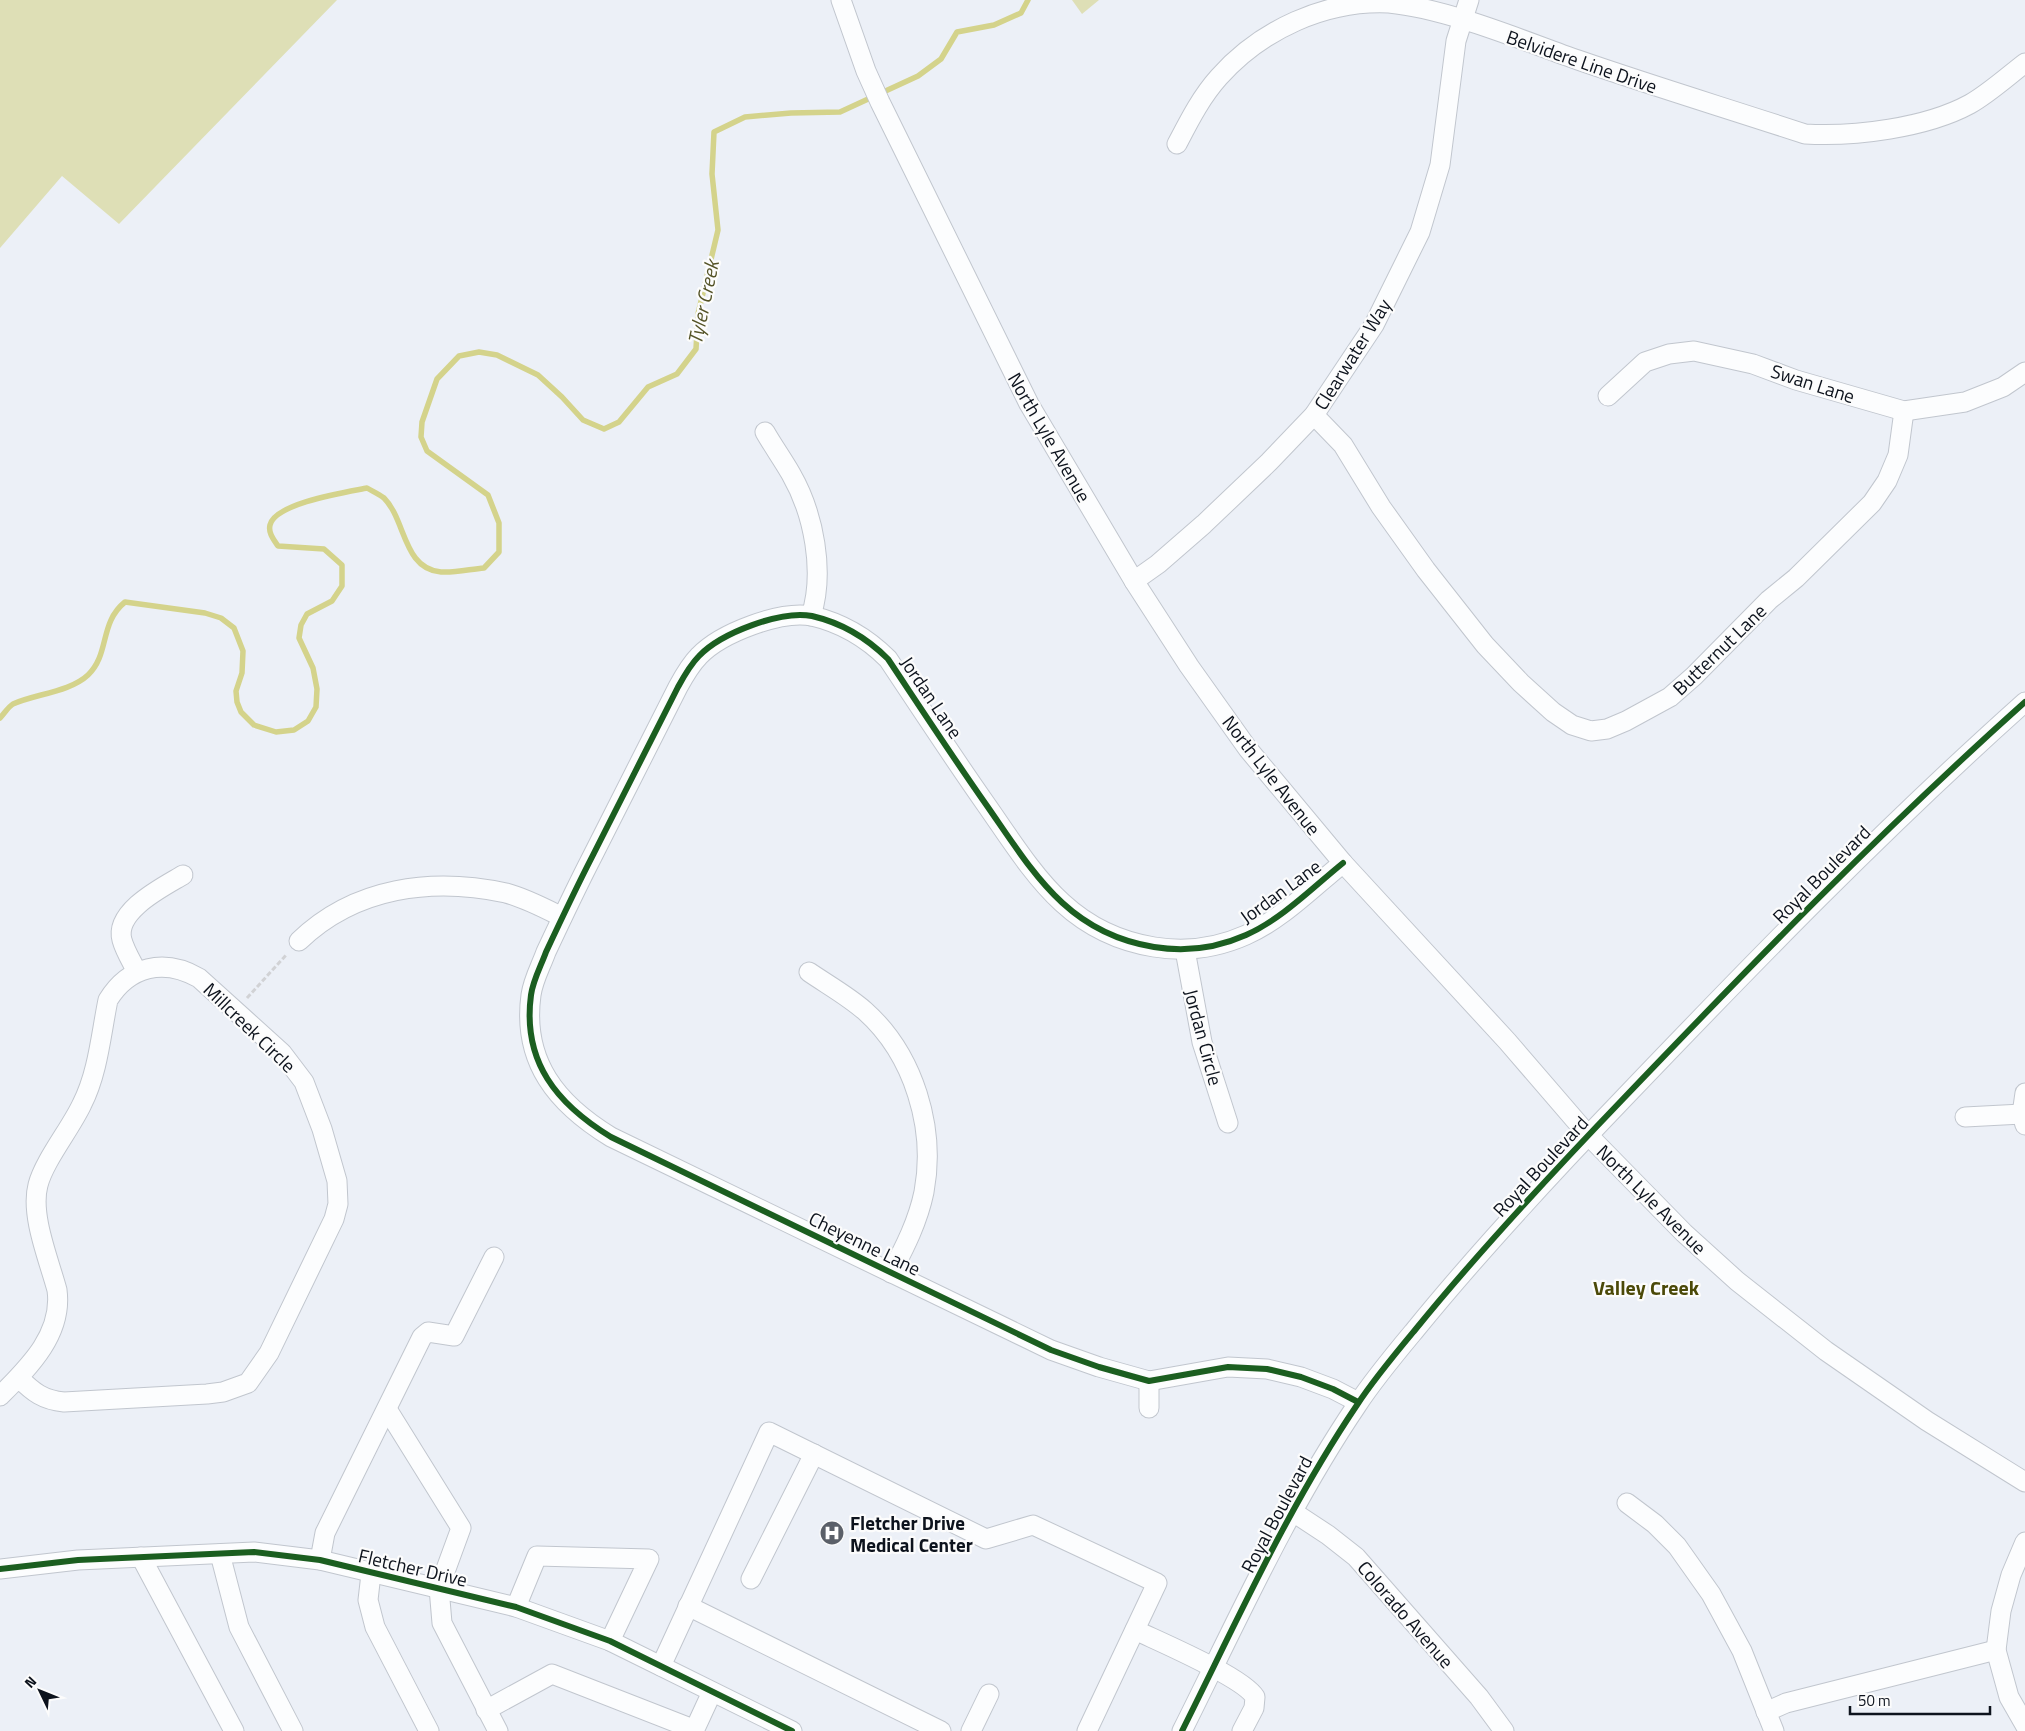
<svg xmlns="http://www.w3.org/2000/svg" width="2025" height="1731" viewBox="0 0 2025 1731" font-family="'Titillium Web',sans-serif">
  <style>
    .green { fill: #dedfb6 }
    .lines { fill: none; stroke-linecap: round; stroke-linejoin: round }
    .stream { stroke: #d4d38b; stroke-width: 5.5 }
    .minor-casing { stroke: #c1c6ce; stroke-width: 21 }
    .path { stroke: #d1d2d5; stroke-width: 3; stroke-dasharray: 5 2.5; stroke-linecap: butt }
    .minor { stroke: #fcfdfe; stroke-width: 19 }
    .cycleway-casing { stroke: #fcfcfc; stroke-width: 9 }
    .cycleway { stroke: #1b5e20; stroke-width: 6 }
    .labels { text-anchor: middle; dominant-baseline: central; stroke-width: 4.5; stroke-linejoin: round; paint-order: stroke }
    .street-label { font-size: 19px; fill: #0d131d; stroke: #fcfcfc }
    .poi-label { font-size: 19px; font-weight: bold; fill: #0d131d; stroke: #fcfcfc; text-anchor: start }
    .water-label { font-size: 20px; font-style: italic; fill: #545327; stroke: #fcfcfc }
    .neighbourhood-label { font-size: 20px; font-weight: bold; fill: #4b4908; stroke: #fcfcfc }
  </style>
  <rect width="100%" height="100%" fill="#ecf0f7"/>
  <g class="green">
    <path d="M0,0H337L119,224L62,176L0,248Z"/>
    <path d="M1072,0H1099L1082,14Z"/>
  </g>
  <g class="lines">
    <path class="stream" d="M0,718C4,714 8,707 13,704C35,694 70,692 88,675C110,654 99,623 125,602L205,613L221,618L234,628L243,651L242,673L236,691L237,702L241,712L254,725L276,732L294,730L308,721L316,707L317,689L313,668L299,638L301,625L307,614L332,601L342,586V565L324,549L278,546C274,540 268,533 270,525C275,503 347,492 367,488C372,491 379,494 384,498C406,520 403,569 441,572C455,573 471,569 484,568L499,552V523L488,495L427,451L421,437L422,422L437,379L459,356L479,352L497,355L538,375L562,397L583,420L604,429L619,422L648,387L677,374L696,349L698,314L718,230L712,174L714,132L745,117L791,113L840,112L918,76L941,59L957,32L994,25L1021,13L1028,0"/>
    <defs>
      <g id="minor">
        <path d="M841,0L866,71L880,102L1029,404L1134,581L1189,666L1248,749L1343,863L1507,1041L1588,1135L1684,1233L1737,1281L1826,1351L1927,1421L2025,1482"/>
        <path d="M1177,144C1189,121 1201,97 1219,77C1261,30 1325,0 1389,3C1449,9 1521,40 1578,60C1653,86 1729,109 1805,134C1854,137 1926,128 1970,104C1988,94 2008,76 2025,63"/>
        <path d="M1608,396L1645,362L1669,354L1694,351L1753,364L1796,380L1904,411L1965,402L2003,387L2025,372"/>
        <path d="M1314,415L1343,445L1381,507L1426,570L1485,645L1521,683L1553,712L1572,725L1591,731L1607,729L1626,721L1670,697L1694,676L1769,600L1796,578L1872,503L1887,481L1898,455L1904,411"/>
        <path d="M765,432C773,446 783,460 791,474C814,514 825,572 811,616"/>
        <path d="M1134,581L1158,564L1204,524L1269,462L1314,415L1374,325L1420,232L1440,165L1456,41L1469,0"/>
        <path d="M1343,863C1312,888 1282,919 1246,935C1217,948 1185,952 1154,947C1066,933 1032,870 985,803C952,756 920,707 888,659C867,638 842,623 812,616C781,610 721,633 699,656C690,665 684,676 678,687C649,744 621,800 592,857C576,888 561,920 546,952C541,966 533,980 531,995C522,1062 557,1104 611,1137L1051,1350L1099,1367L1149,1381L1228,1367L1267,1369L1301,1377L1333,1389L1358,1402"/>
        <path d="M299,941C355,887 432,877 506,893C525,898 544,908 562,917"/>
        <path d="M1185,950L1202,1042L1228,1123"/>
        <path d="M137,972C132,962 125,951 122,940C114,911 163,887 183,875"/>
        <path d="M809,972C828,985 848,996 865,1011C914,1055 936,1128 924,1192C918,1221 905,1247 891,1273"/>
        <path d="M2025,1093L2022,1114L2025,1125"/>
        <path d="M1965,1117L2022,1114"/>
        <path d="M0,1396C29,1367 63,1334 57,1290C49,1260 30,1215 38,1185C44,1161 71,1128 82,1104C98,1073 101,1034 108,1000C129,966 164,958 199,978L282,1053L304,1082L322,1129L337,1181L338,1204L334,1219L269,1353L248,1383L223,1392L207,1394L64,1402C43,1400 33,1392 19,1378"/>
        <path d="M1149,1408V1381"/>
        <path d="M387,1409L461,1528L439,1588L442,1623L498,1731"/>
        <path d="M1627,1503L1655,1524L1677,1546L1711,1594L1742,1651L1774,1731"/>
        <path d="M1293,1512L1328,1535L1356,1557L1479,1697L1504,1731"/>
        <path d="M2025,1542L2011,1575L2001,1611L1996,1650L2009,1697L2025,1725"/>
        <path d="M220,1554L239,1627L293,1731"/>
        <path d="M141,1557L234,1731"/>
        <path d="M320,1560L325,1533L422,1337L428,1332L454,1336L494,1257"/>
        <path d="M0,1569L78,1560L254,1552L320,1560L516,1607L610,1641L792,1731"/>
        <path d="M371,1574L368,1600L375,1627L429,1731"/>
        <path d="M751,1579L814,1454"/>
        <path d="M688,1606L941,1731"/>
        <path d="M516,1607L537,1556L649,1559L610,1641"/>
        <path d="M1135,1630C1160,1642 1243,1677 1255,1697L1254,1708L1242,1731"/>
        <path d="M661,1666L769,1432L986,1539L1033,1525L1157,1583L1087,1731"/>
        <path d="M486,1710L552,1674L693,1729"/>
        <path d="M1766,1712L1786,1703L1996,1650"/>
        <path d="M694,1731L712,1692"/>
        <path d="M971,1731L989,1694"/>
        <path d="M1182,1731C1237,1621 1288,1507 1357,1405C1374,1379 1395,1354 1415,1330C1480,1250 1551,1174 1622,1100C1753,963 1884,828 2025,702"/>
      </g>
    </defs>
    <use href="#minor" class="minor-casing"/>
    <path class="path" d="M247,998L287,954"/>
    <use href="#minor" class="minor"/>
    <defs>
      <g id="cycleway">
        <path d="M1343,863C1312,888 1282,919 1246,935C1217,948 1185,952 1154,947C1066,933 1032,870 985,803C952,756 920,707 888,659C867,638 842,623 812,616C781,610 721,633 699,656C690,665 684,676 678,687C649,744 621,800 592,857C576,888 561,920 546,952C541,966 533,980 531,995C522,1062 557,1104 611,1137L1051,1350L1099,1367L1149,1381L1228,1367L1267,1369L1301,1377L1333,1389L1358,1402"/>
        <path d="M0,1569L78,1560L254,1552L320,1560L516,1607L610,1641L792,1731"/>
        <path d="M1182,1731C1237,1621 1288,1507 1357,1405C1374,1379 1395,1354 1415,1330C1480,1250 1551,1174 1622,1100C1753,963 1884,828 2025,702"/>
      </g>
    </defs>
    <use href="#cycleway" class="cycleway-casing"/>
    <use href="#cycleway" class="cycleway"/>
  </g>
  <defs>
    <symbol id="hospital-disc" viewBox="-11 -11 22 22"><circle r="9.5" fill="#5b6069" stroke="#fcfcfc"/><path d="M-5-5h3v3.5h4V-5h3V5h-3V1.5h-4V5h-3Z" fill="#fff"/></symbol>
  </defs>
  <g fill-rule="evenodd">
    <use href="#hospital-disc" x="818" y="1519" width="28" height="28"/>
  </g>
  <g class="labels">
    <g class="street-label">
      <text transform="translate(1582 61) rotate(19)">Belvidere Line Drive</text>
      <text transform="translate(1352 354) rotate(-58)">Clearwater Way</text>
      <text transform="translate(1813 383) rotate(18)">Swan Lane</text>
      <text transform="translate(1050 437) rotate(60)">North Lyle Avenue</text>
      <text transform="translate(1719 649) rotate(-44)">Butternut Lane</text>
      <text transform="translate(932 697) rotate(56)">Jordan Lane</text>
      <text transform="translate(1272 775) rotate(52)">North Lyle Avenue</text>
      <text transform="translate(1821 874) rotate(-45)">Royal Boulevard</text>
      <text transform="translate(1280 891) rotate(-36)">Jordan Lane</text>
      <text transform="translate(250 1027) rotate(44)">Millcreek Circle</text>
      <text transform="translate(1204 1037) rotate(75)">Jordan Circle</text>
      <text transform="translate(1540 1166) rotate(-47)">Royal Boulevard</text>
      <text transform="translate(1652 1199) rotate(45)">North Lyle Avenue</text>
      <text transform="translate(865 1243) rotate(26)">Cheyenne Lane</text>
      <text transform="translate(1276 1514) rotate(-62)">Royal Boulevard</text>
      <text transform="translate(413 1567) rotate(13)">Fletcher Drive</text>
      <text transform="translate(1406 1614) rotate(49)">Colorado Avenue</text>
    </g>
    <g class="poi-label">
      <text x="850" y="1522">Fletcher Drive<tspan x="850" dy="22">Medical Center</tspan></text>
    </g>
    <g class="water-label">
      <text transform="translate(703 302) rotate(-78)">Tyler Creek</text>
    </g>
    <g class="neighbourhood-label">
      <text x="1646" y="1287">Valley Creek</text>
    </g>
  </g>
  <g transform="translate(40 1691) rotate(313)" stroke="#fcfcfc" stroke-width="4" paint-order="stroke">
  <path d="M0-4L9 19L0 12L-9 19Z" fill="#0d131d"/>
  <text y="-8" font-size="14" font-weight="bold" text-anchor="middle" fill="#0d131d">N</text>
  </g>
  <path d="M1850 1706v8h140v-8" fill="none" stroke="#0d131d" stroke-width="2.5"/>
  <text x="1858" y="1706" font-size="15" fill="#0d131d" stroke="#fcfcfc" stroke-width="4" paint-order="stroke">50 m</text>
</svg>
